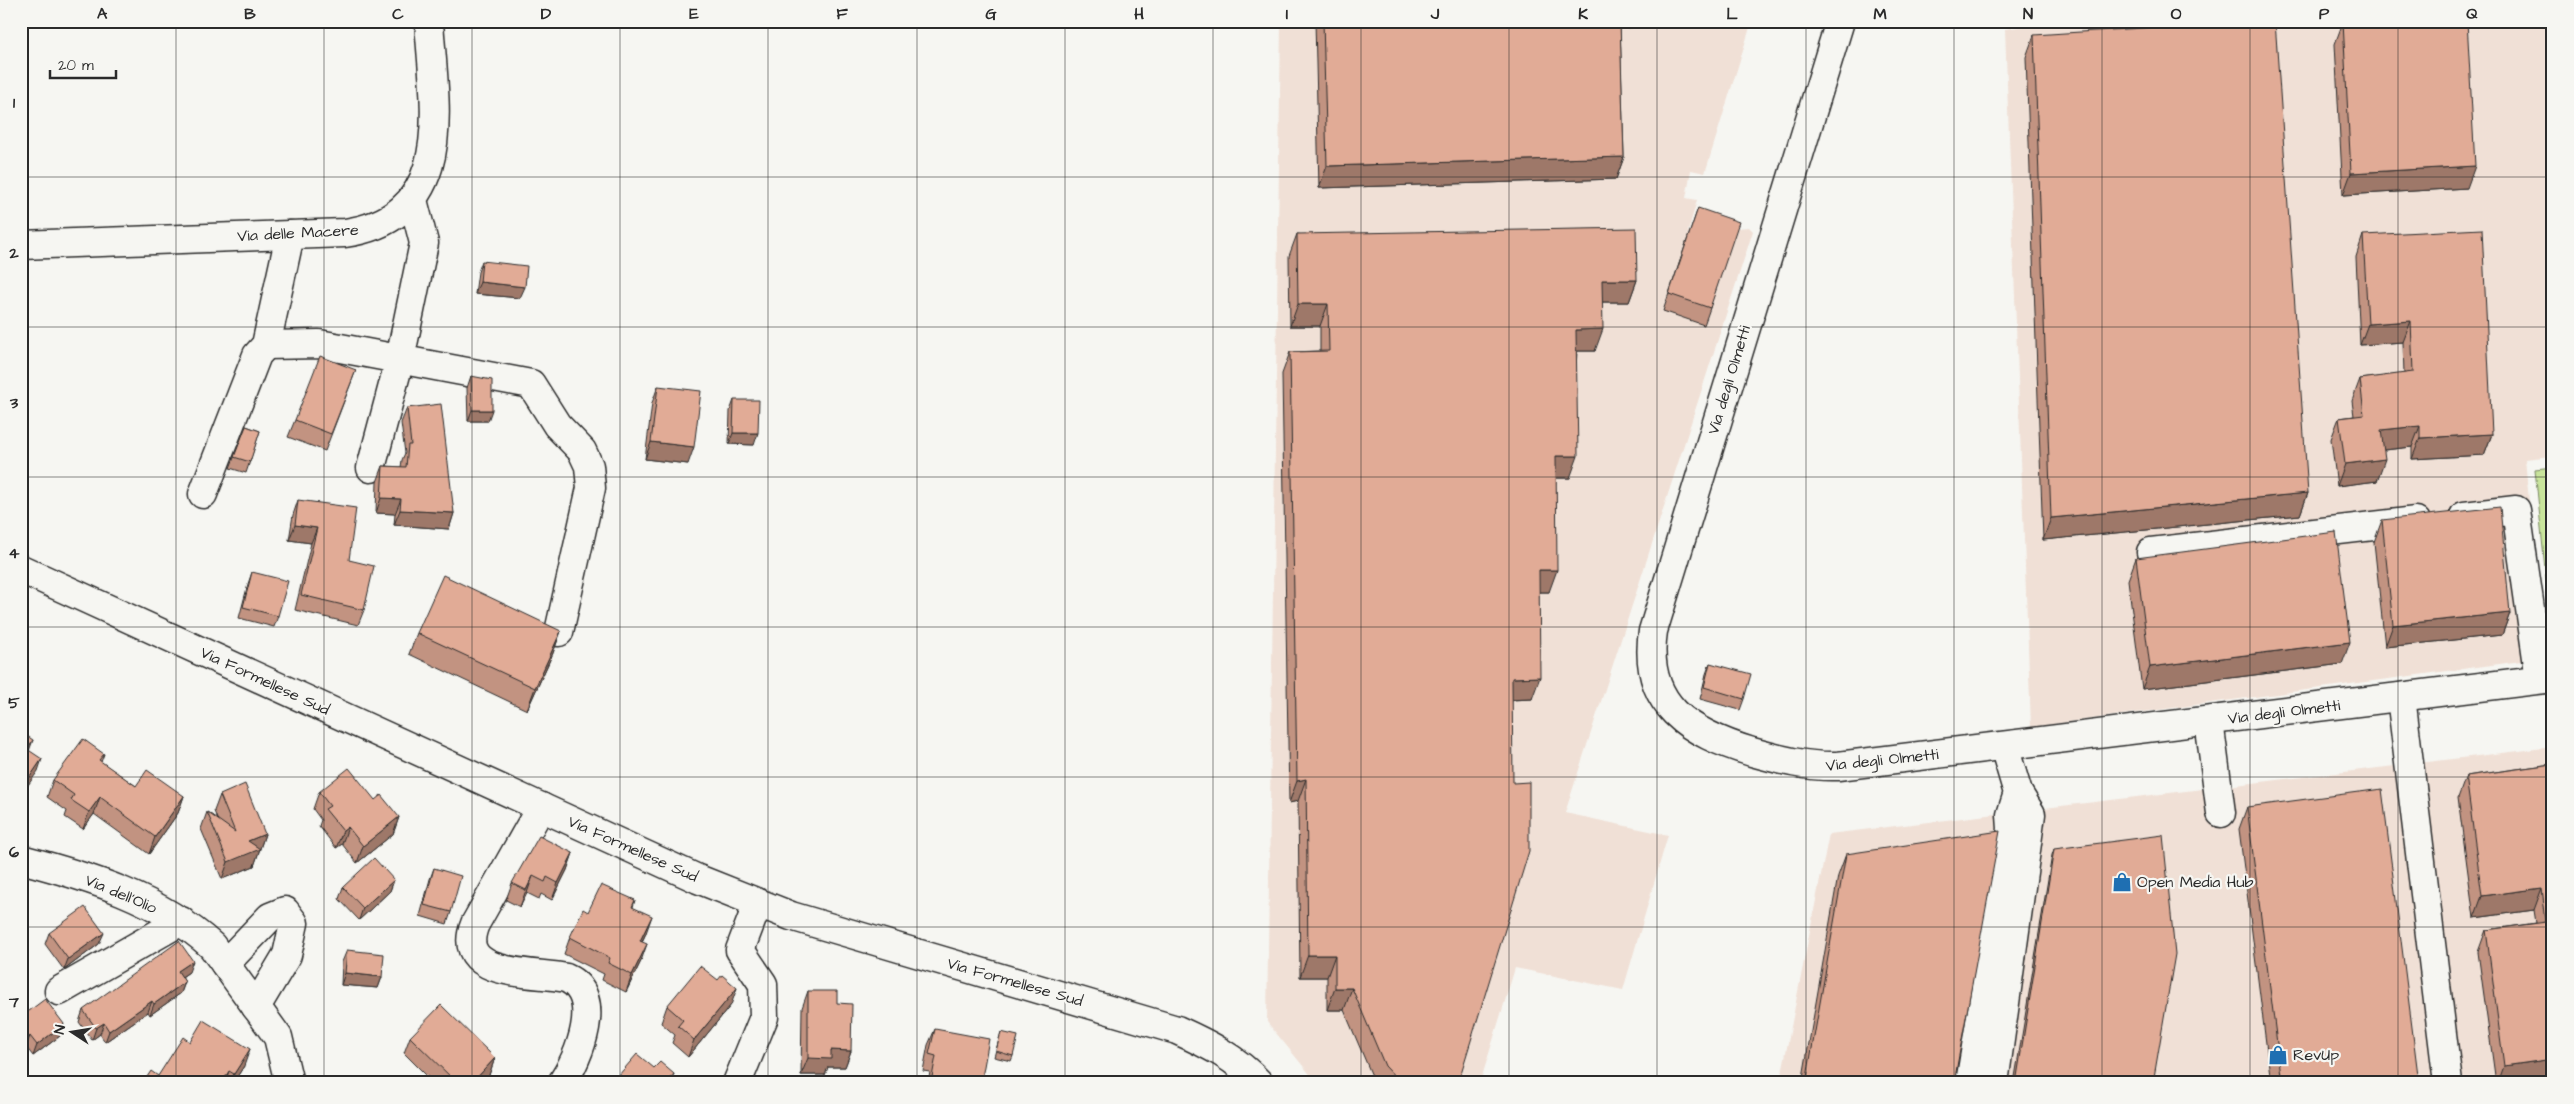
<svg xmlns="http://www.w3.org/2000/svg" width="2574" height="1104" viewBox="0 0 2574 1104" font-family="'Architects Daughter',sans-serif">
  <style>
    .built { fill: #f0e0d6 }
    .green { fill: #c8e49b; stroke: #7a8863 }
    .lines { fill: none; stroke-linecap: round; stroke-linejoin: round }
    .minor-casing { stroke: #2b2b2b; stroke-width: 31 }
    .minor { stroke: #f6f6f2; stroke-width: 28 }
    .wall { fill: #c29381; stroke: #2b2b2b }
    .shaded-wall { fill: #9e7869; stroke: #2b2b2b }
    .building { fill: #e1ab96; stroke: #2b2b2b }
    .grid { fill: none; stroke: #2b2b2b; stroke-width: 1; stroke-opacity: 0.55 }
    .labels { text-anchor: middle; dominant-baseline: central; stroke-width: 4.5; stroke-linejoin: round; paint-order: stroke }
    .street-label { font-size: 16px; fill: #2b2b2b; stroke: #f6f6f2 }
    .poi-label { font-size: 16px; fill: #2b2b2b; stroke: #f6f6f2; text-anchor: start }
    .neatline { fill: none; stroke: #2b2b2b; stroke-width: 2 }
    .grid-label { font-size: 16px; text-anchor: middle; font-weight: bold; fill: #2b2b2b }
  </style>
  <rect width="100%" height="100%" fill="#f6f6f2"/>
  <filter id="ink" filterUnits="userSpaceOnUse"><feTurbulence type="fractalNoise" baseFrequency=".02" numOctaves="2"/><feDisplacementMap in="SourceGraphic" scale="10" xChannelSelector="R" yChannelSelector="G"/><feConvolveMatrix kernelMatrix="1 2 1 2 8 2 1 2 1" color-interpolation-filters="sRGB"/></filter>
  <g filter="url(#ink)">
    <g class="built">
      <path d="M1281,21H1752L1705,173L1691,170L1686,198L1697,200L1688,232L1749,227L1753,231L1565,813L1668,835L1623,990L1515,968L1480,1083H1317L1267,1022Z"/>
      <path d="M2053,21H2553V456L2525,459L2544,658L2031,727L2005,29Z"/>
      <path d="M2553,747V1083H1780L1829,834Z"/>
    </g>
    <path class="green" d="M2553,467V648L2535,469Z"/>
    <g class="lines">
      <defs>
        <g id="minor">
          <path d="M1840,21L1653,631C1642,706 1690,733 1752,752C1781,760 1807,767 1838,766L2553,678"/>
          <path d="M21,245L345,233C459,216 434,106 429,21"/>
          <path d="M266,345L319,344L531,384L557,425L582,451L589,466L591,488L559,632"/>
          <path d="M371,468L400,359L424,243L413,200"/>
          <path d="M203,494L257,355L266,345L290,235"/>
          <path d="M2464,516L2516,510L2540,679"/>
          <path d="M2151,552L2416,521"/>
          <path d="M21,569L698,879L791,916L1177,1030C1208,1044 1236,1058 1259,1083"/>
          <path d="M2401,697L2448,1083"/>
          <path d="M2209,721L2221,813"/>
          <path d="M541,807L475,924C453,978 534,971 566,978C605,995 579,1058 562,1083"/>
          <path d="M21,859C89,877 159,898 212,946L278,1037L289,1083"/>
          <path d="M225,964L270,917L285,911L294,923L287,955L256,1007"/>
          <path d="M59,991L181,921"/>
          <path d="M737,1083L764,1017L763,984L740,950L758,903"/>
          <path d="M1970,1083L2012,829L2011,815L2018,793L2004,746"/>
          <path d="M1994,1083L2031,814L2018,793"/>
        </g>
      </defs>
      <use href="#minor" class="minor-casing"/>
      <use href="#minor" class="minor"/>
    </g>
    <g class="wall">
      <path d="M1315,21H1648L1646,27L1620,28L1624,157L1616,179L1319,188Z"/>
      <path d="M2343,22L2467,188L2343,195L2335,44Z"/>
      <path d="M2034,35L2308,493L2300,515L2043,540L2026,57Z"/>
      <path d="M2553,37V80L2550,45Z"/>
      <path d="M1698,208L1710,308L1704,325L1663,311Z"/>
      <path d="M1297,234L1637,280L1629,302H1602L1595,351H1577L1570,478H1556L1549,592H1539L1532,699L1512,700L1458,1083H1375L1344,1010H1327V977H1300L1298,801L1289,803L1282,374L1290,352L1320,351V326H1290L1289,256Z"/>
      <path d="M2363,235L2492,434L2484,455L2412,459V447L2384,450L2377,481L2337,486L2331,439L2339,418L2354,416L2352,401L2360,379L2404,374L2403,342L2360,345L2356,257Z"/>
      <path d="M482,261L520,298L475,294L478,272Z"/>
      <path d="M356,370L325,451L288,437L295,420Z"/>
      <path d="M471,376L488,421H468L467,388Z"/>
      <path d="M658,386L688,464L645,459L652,403Z"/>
      <path d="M734,400L754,445L729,444L730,411Z"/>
      <path d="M407,408L454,513L449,529L394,525L395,514L376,513L377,482L383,466L401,467L402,460L405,453L401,423Z"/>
      <path d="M246,426L260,431L246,473L230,468Z"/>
      <path d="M298,500L349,560L364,610L358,625L295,610L311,543L289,540L293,515Z"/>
      <path d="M2382,520L2510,613L2502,635L2385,647L2374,542Z"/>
      <path d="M2136,558L2342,664L2142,689L2128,580Z"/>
      <path d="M252,572L278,616L274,627L239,618L248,584Z"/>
      <path d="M561,631L553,653L527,710L409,654L417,633Z"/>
      <path d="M1710,663L1744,699L1740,710L1700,699L1706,674Z"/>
      <path d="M104,754L101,762L136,786L184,796L178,813L149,854L94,814L83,829L65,817L67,811L47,797L53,780Z"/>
      <path d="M2553,764V1080L2532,1083H2496L2478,952L2486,930L2536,923L2534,910L2474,918L2458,798L2466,776Z"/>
      <path d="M319,792L375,800L399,817L393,834L357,863L342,844L336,848L319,826L321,820L313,809Z"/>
      <path d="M220,795L265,834L254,866L222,879L201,829L207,812L217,819L214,811Z"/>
      <path d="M2247,807L2419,1083H2271L2239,829Z"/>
      <path d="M2054,849L2153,1083H2014L2052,855Z"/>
      <path d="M573,853L567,870L552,900L541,894L539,899L527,893L520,907L506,900L512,883Z"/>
      <path d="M1846,854L1954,1083H1802L1838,876Z"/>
      <path d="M434,868L451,912L447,924L420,916L430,879Z"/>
      <path d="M394,880L390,891L359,920L339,899L343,887Z"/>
      <path d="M635,900L633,907L646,933L642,942L641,961L626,992L602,980L604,974L564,954L570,937L588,912Z"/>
      <path d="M49,933L99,944L64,970L45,944Z"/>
      <path d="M347,950L382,977L378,988L341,985L342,962Z"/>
      <path d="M189,972L182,977L185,982L181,993L150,1015L148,1012L105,1042L100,1034L92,1040L79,1022L83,1010Z"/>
      <path d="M718,980L731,1005L688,1057L672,1043L675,1035L661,1023L667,1006Z"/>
      <path d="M808,991L837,1003L851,1051L845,1067H828L825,1075H801L802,1008Z"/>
      <path d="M21,1017L60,1036L33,1056L26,1047Z"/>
      <path d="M935,1029L981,1083H928L930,1072L923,1071L928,1045Z"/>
      <path d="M1001,1032L1013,1056L1011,1061L994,1057Z"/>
      <path d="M410,1037L495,1058L489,1075L482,1083H434L404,1053Z"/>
      <path d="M190,1042L244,1066L233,1083H143L158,1076Z"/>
    </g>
    <g class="shaded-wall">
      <path d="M1614,21H1648L1646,27L1611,28Z"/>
      <path d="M1624,157L1616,179L1319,188L1327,166Z"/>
      <path d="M2475,166L2467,188L2343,195L2351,173Z"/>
      <path d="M1602,280H1637L1629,302H1594Z"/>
      <path d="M480,282L525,287L520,298L475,294Z"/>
      <path d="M1298,304H1328L1320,326H1290Z"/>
      <path d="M2411,321L2403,342L2360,345L2368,324Z"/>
      <path d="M1603,329L1595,351H1568L1576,330Z"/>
      <path d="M472,410H492L488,421H468Z"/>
      <path d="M2420,426L2412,447L2374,451L2381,430Z"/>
      <path d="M733,433H758L754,445L729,444Z"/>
      <path d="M2492,434L2484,455L2412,459L2420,438Z"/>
      <path d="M651,442L694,447L688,464L645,459Z"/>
      <path d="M1556,456H1578L1570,478H1548Z"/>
      <path d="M2385,459L2377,481L2337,486L2345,464Z"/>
      <path d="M2308,493L2300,515L2043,540L2051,518Z"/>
      <path d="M381,498L401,499L395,514L376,513Z"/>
      <path d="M400,510L454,513L449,529L394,525Z"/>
      <path d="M295,525L317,528L311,543L289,540Z"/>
      <path d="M1539,570H1557L1549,592H1531Z"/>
      <path d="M2510,613L2502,635L2385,647L2393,625Z"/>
      <path d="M561,631L553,653L527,710L535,688Z"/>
      <path d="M2350,642L2342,664L2142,689L2150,667Z"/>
      <path d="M1540,677L1532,699L1504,700L1512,678Z"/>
      <path d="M33,740L29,751L27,749Z"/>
      <path d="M42,759L38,771L21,795V790Z"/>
      <path d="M1306,779L1298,801L1289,803L1297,781Z"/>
      <path d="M184,796L178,813L149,854L155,837Z"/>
      <path d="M100,797L94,814L83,829L89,812Z"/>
      <path d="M399,817L393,834L357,863L363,846Z"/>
      <path d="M348,827L342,844L336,848L343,831Z"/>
      <path d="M265,834L254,866L222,879L228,862L248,841Z"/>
      <path d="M573,853L567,870L552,900L558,883Z"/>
      <path d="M533,876L527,893L520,907L526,890Z"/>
      <path d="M394,880L390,891L359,920L363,908Z"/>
      <path d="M2542,888L2534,910L2474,918L2482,896Z"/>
      <path d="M652,916L646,933L634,958L640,941Z"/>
      <path d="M104,933L99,944L64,970L68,959Z"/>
      <path d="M647,944L641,961L626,992L632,975Z"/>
      <path d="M1308,955H1335L1327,977H1300Z"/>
      <path d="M193,961L189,972L174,982L178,971Z"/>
      <path d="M345,973L382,977L378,988L341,985Z"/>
      <path d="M185,982L181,993L150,1015L154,1004Z"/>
      <path d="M737,988L731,1005L688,1057L694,1040Z"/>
      <path d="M1335,988H1352L1344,1010H1327Z"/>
      <path d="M152,1001L148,1012L105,1042L109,1031Z"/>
      <path d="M104,1023L100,1034L92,1040L96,1028Z"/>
      <path d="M64,1024L60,1036L33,1056L37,1045Z"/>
      <path d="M30,1036L26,1047L21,1051V1043Z"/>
      <path d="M250,1049L244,1066L233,1083H231L234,1074Z"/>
      <path d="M831,1050L851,1051L845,1067H828L825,1075H801L808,1058Z"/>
      <path d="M495,1058L489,1075L482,1083H472Z"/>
      <path d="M2553,1059V1080L2532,1083H2498L2504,1066Z"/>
      <path d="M229,1071L225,1083H222Z"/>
      <path d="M674,1074L671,1083H667Z"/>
    </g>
    <g class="building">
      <path d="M1323,21H1620L1624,157L1327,166Z"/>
      <path d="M2252,21H2275L2308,493L2051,518L2034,35Z"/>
      <path d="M2356,21H2467L2475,166L2351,173L2343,22Z"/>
      <path d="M1698,208L1739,222L1710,308L1669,294Z"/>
      <path d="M1636,228L1637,280H1602L1603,329L1576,330L1578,456H1556L1557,570H1539L1540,677L1512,678L1513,783L1529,782V851L1458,1083H1401L1385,1066L1352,988H1335V955H1308L1306,779L1297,781L1290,352L1329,351L1328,304H1298L1297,234Z"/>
      <path d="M2482,229L2492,434L2420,438V426L2381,430L2385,459L2345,464L2339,418L2364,415L2360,379L2413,372L2411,321L2368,324L2363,235Z"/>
      <path d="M482,261L527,266L525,287L480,282Z"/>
      <path d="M320,356L356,370L331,434L295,420Z"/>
      <path d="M471,376L492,380V410H472Z"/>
      <path d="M658,386L701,391L694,447L651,442Z"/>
      <path d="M734,400H759L758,433H733Z"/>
      <path d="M441,404L454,513L400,510L401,499L381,498L383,466L406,467L408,445H411L407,408Z"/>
      <path d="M246,426L260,431L250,462L234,457Z"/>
      <path d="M298,500L356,508L349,560L374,566L364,610L301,595L317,528L295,525Z"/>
      <path d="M2500,507L2510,613L2393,625L2382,520Z"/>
      <path d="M2336,532L2350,642L2150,667L2136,558Z"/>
      <path d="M252,572L288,581L278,616L243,607Z"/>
      <path d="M443,575L561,631L535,688L417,633Z"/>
      <path d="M1710,663L1751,674L1744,699L1704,687Z"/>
      <path d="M21,732L33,740L27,749L42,759L21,790Z"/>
      <path d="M83,739L104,754L99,760L136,786L147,770L184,796L155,837L100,797L89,812L71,800L74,795L53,780Z"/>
      <path d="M2553,764V1059L2504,1066L2486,930L2546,922L2542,888L2482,896L2466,776Z"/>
      <path d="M349,768L375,800L381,795L399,817L363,846L348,827L343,831L325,809L330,806L319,792Z"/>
      <path d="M245,784L265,834L248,841L260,849L228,862L207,812L235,832L220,795Z"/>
      <path d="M2382,789L2419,1083H2282L2247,807Z"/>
      <path d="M2000,831L1954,1083H1806L1846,854Z"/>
      <path d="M2163,835L2175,954L2153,1083H2016L2054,849Z"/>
      <path d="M539,836L573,853L558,883L547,877L545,882L533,876L526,890L512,883Z"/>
      <path d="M374,858L394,880L363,908L343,887Z"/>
      <path d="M434,868L461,876L451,912L424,905Z"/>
      <path d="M601,885L635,900L632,907L652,916L640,941L647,944L632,975L608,963L610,958L570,937L583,909L588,912Z"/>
      <path d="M85,907L104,933L68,959L49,933Z"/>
      <path d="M179,941L193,961L178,971L185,982L154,1004L152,1001L109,1031L104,1023L96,1028L83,1010Z"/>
      <path d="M347,950L384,954L382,977L345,973Z"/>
      <path d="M700,966L718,980L722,975L737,988L694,1040L678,1026L683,1020L667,1006Z"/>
      <path d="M808,991H837V1003L852,1004L851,1051L831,1050V1059L808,1058Z"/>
      <path d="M45,999L64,1024L37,1045L30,1036L21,1043V1017Z"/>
      <path d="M441,1005L495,1058L472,1083H457L410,1037Z"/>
      <path d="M203,1020L250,1049L234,1074L229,1071L222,1083H143L151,1071L158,1076L183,1037L190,1042Z"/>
      <path d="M935,1029L989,1039L981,1083H962L932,1077L936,1056L929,1054Z"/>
      <path d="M1001,1032L1018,1036L1013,1056L996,1051Z"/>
      <path d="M637,1054L654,1068L660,1062L674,1074L667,1083H612Z"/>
    </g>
  </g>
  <path class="grid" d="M176,21V1083M324,21V1083M472,21V1083M620,21V1083M768,21V1083M917,21V1083M1065,21V1083M1213,21V1083M1361,21V1083M1509,21V1083M1657,21V1083M1806,21V1083M1954,21V1083M2102,21V1083M2250,21V1083M2398,21V1083M21,177H2553M21,327H2553M21,477H2553M21,627H2553M21,777H2553M21,927H2553"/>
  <defs>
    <symbol id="shop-bare" viewBox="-9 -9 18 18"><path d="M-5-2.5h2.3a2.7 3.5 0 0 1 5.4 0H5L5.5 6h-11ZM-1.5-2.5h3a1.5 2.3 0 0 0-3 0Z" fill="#1f6fb2" stroke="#f6f6f2" stroke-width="2.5" paint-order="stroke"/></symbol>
  </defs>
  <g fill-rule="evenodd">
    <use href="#shop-bare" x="2108" y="868" width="28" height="28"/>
    <use href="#shop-bare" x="2264" y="1041" width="28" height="28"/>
  </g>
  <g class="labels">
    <g class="street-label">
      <text transform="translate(298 233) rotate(-3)">Via delle Macere</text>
      <text transform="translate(1729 380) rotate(-73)">Via degli Olmetti</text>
      <text transform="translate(265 681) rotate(25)">Via Formellese Sud</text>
      <text transform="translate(2284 712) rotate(-7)">Via degli Olmetti</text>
      <text transform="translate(1882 760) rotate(-6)">Via degli Olmetti</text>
      <text transform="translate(633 849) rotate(24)">Via Formellese Sud</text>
      <text transform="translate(121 894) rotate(23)">Via dell'Olio</text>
      <text transform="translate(1015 982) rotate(16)">Via Formellese Sud</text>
    </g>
    <g class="poi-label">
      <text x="2137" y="882">Open Media Hub</text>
      <text x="2293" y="1055">RevUp</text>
    </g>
  </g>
  <rect width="2574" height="1104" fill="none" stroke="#f6f6f2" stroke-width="55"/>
  <g transform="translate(72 1032) rotate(282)" stroke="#f6f6f2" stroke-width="4" paint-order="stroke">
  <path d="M0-4L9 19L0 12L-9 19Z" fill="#2b2b2b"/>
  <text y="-8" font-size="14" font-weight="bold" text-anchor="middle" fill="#2b2b2b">N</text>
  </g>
  <path d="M50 70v8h66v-8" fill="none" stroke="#2b2b2b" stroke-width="2.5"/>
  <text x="58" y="70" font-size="15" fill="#2b2b2b" stroke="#f6f6f2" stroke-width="4" paint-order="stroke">20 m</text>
  <rect x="28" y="28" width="2518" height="1048" class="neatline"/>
  <g class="grid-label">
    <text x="102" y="19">A</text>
    <text x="250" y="19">B</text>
    <text x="398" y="19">C</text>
    <text x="546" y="19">D</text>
    <text x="694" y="19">E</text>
    <text x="842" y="19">F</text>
    <text x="991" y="19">G</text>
    <text x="1139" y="19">H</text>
    <text x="1287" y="19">I</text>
    <text x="1435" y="19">J</text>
    <text x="1583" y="19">K</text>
    <text x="1732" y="19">L</text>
    <text x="1880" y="19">M</text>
    <text x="2028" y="19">N</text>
    <text x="2176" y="19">O</text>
    <text x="2324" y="19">P</text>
    <text x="2472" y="19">Q</text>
    <text x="14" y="108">1</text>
    <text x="14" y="258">2</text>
    <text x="14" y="408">3</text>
    <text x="14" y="558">4</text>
    <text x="14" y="708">5</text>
    <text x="14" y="857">6</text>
    <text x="14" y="1007">7</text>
  </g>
</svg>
